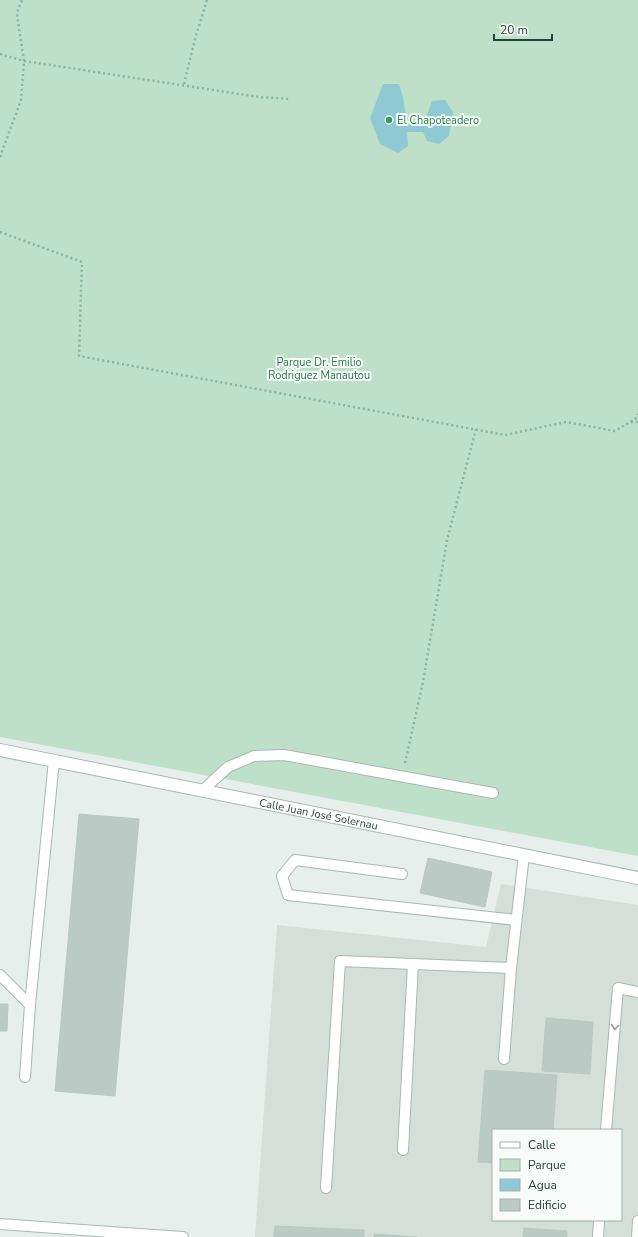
<svg xmlns="http://www.w3.org/2000/svg" width="638" height="1237" viewBox="0 0 638 1237" font-family="'Nunito Sans',sans-serif">
  <style>
    .built { fill: #d4dfda; fill-rule: evenodd }
    .green { fill: #bfe0c8 }
    .water { fill: #8ec9d4 }
    .building { fill: #bbcac4; stroke: #b8c9c2 }
    .lines { fill: none; stroke-linecap: round; stroke-linejoin: round }
    .service-casing { stroke: #a8b8b2; stroke-width: 12 }
    .tertiary-casing { stroke: #a8b8b2; stroke-width: 14 }
    .path { stroke: #86b3a5; stroke-width: 2.5; stroke-dasharray: 2 3; stroke-linecap: butt }
    .service { stroke: #fff; stroke-width: 10 }
    .tertiary { stroke: #fff; stroke-width: 12 }
    .oneway { stroke: #92a09c }
    .leisure-dot { fill: #2e9e5b; stroke: #f7fbf9; stroke-width: 1.5 }
    .labels { text-anchor: middle; dominant-baseline: central; stroke-width: 4; stroke-linejoin: round; paint-order: stroke }
    .leisure-label { font-size: 11px; fill: #27864d; stroke: #f7fbf9; text-anchor: start }
    .park-label { font-size: 11px; fill: #2d7a4b; stroke: #f7fbf9 }
    .street-label { font-size: 11px; fill: #24423a; stroke: #f7fbf9 }
  </style>
  <rect width="100%" height="100%" fill="#e6efeb"/>
  <path class="built" d="M501,884L638,905V1237H255L277,925L486,947ZM493,1130H621V1220H493Z"/>
  <path class="green" d="M0,0H638V856L0,737Z"/>
  <path class="water" d="M383,84H399L403,97L407,122L424,123L432,101L445,100L453,112L449,136L439,144L427,141L423,132H407L408,146L398,153L380,144L370,118Z"/>
  <g class="building">
    <path d="M79,814L139,819L115,1096L55,1091Z"/>
    <path d="M428,858L492,872L485,907L420,893Z"/>
    <path d="M0,1004H8L7,1031H0Z"/>
    <path d="M546,1018L593,1022L590,1074L542,1071Z"/>
    <path d="M485,1070L557,1075L553,1130H493V1163L478,1162Z"/>
    <path d="M275,1226L364,1230V1237H274Z"/>
    <path d="M524,1228L567,1231V1237H523Z"/>
    <path d="M374,1234L417,1237H374Z"/>
  </g>
  <g class="lines">
    <defs>
      <g id="service">
        <path d="M203,790L228,767L254,756L284,755L493,793"/>
        <path d="M402,874L295,860L282,876L288,895L516,920"/>
        <path d="M0,975L30,1005"/>
        <path d="M504,1059L511,968L524,855"/>
        <path d="M25,1077L30,1005L54,760"/>
        <path d="M606,1130L618,988L638,992"/>
        <path d="M403,1150L413,964"/>
        <path d="M326,1188L340,961L511,968"/>
        <path d="M0,1224L110,1232L109,1237"/>
        <path d="M110,1232L183,1237"/>
        <path d="M598,1237L599,1220"/>
        <path d="M637,1237L638,1221"/>
      </g>
      <g id="tertiary">
        <path id="s1" d="M0,750L638,878"/>
      </g>
    </defs>
    <use href="#service" class="service-casing"/>
    <use href="#tertiary" class="tertiary-casing"/>
    <g class="path">
      <path d="M0,54L24,61L259,97L290,99"/>
      <path d="M184,84L195,39L207,0"/>
      <path d="M0,157L21,100L24,61L18,22L17,12L22,0"/>
      <path d="M0,232L82,262L79,356L505,435L566,422L615,431L635,419L638,414"/>
      <path d="M631,422H638"/>
      <path d="M405,763L423,682L447,540L476,429"/>
    </g>
    <use href="#service" class="service"/>
    <use href="#tertiary" class="tertiary"/>
  </g>
  <defs><path id="oneway-chevron" d="M-2-3.5L2.5 0L-2 3.5" fill="none" stroke-width="1.6" stroke-linecap="round" stroke-linejoin="round"/></defs>
  <use class="oneway" href="#oneway-chevron" transform="translate(615 1027) rotate(95)"/>
  <circle class="leisure-dot" cx="389" cy="120" r="4"/>
  <g class="labels">
    <g class="leisure-label">
      <text x="397" y="120">El Chapoteadero</text>
    </g>
    <g class="park-label">
      <text x="319" y="362">Parque Dr. Emilio<tspan x="319" dy="13">Rodriguez Manautou</tspan></text>
    </g>
    <g class="street-label">
      <text stroke="none"><textPath href="#s1" startOffset="325">Calle Juan José Solernau</textPath></text>
    </g>
  </g>
  <rect x="492" y="1129" width="130" height="92" fill="#f7fbf9" stroke="#a3b1ad"/>
  <rect x="500" y="1142" width="20" height="6" fill="#ffffff" stroke="#a3b1ad"/>
  <text x="528" y="1149" font-size="12" fill="#24423a">Calle</text>
  <rect x="500" y="1159" width="20" height="12" fill="#bfe0c8" stroke="#a3b1ad"/>
  <text x="528" y="1169" font-size="12" fill="#24423a">Parque</text>
  <rect x="500" y="1179" width="20" height="12" fill="#8ec9d4" stroke="#a3b1ad"/>
  <text x="528" y="1189" font-size="12" fill="#24423a">Agua</text>
  <rect x="500" y="1199" width="20" height="12" fill="#bbcac4" stroke="#a3b1ad"/>
  <text x="528" y="1209" font-size="12" fill="#24423a">Edificio</text>
  <path d="M494 34v6h58v-6" fill="none" stroke="#24423a" stroke-width="2"/>
  <text x="500" y="34" font-size="12" fill="#24423a" stroke="#f7fbf9" stroke-width="3" paint-order="stroke">20 m</text>
</svg>
